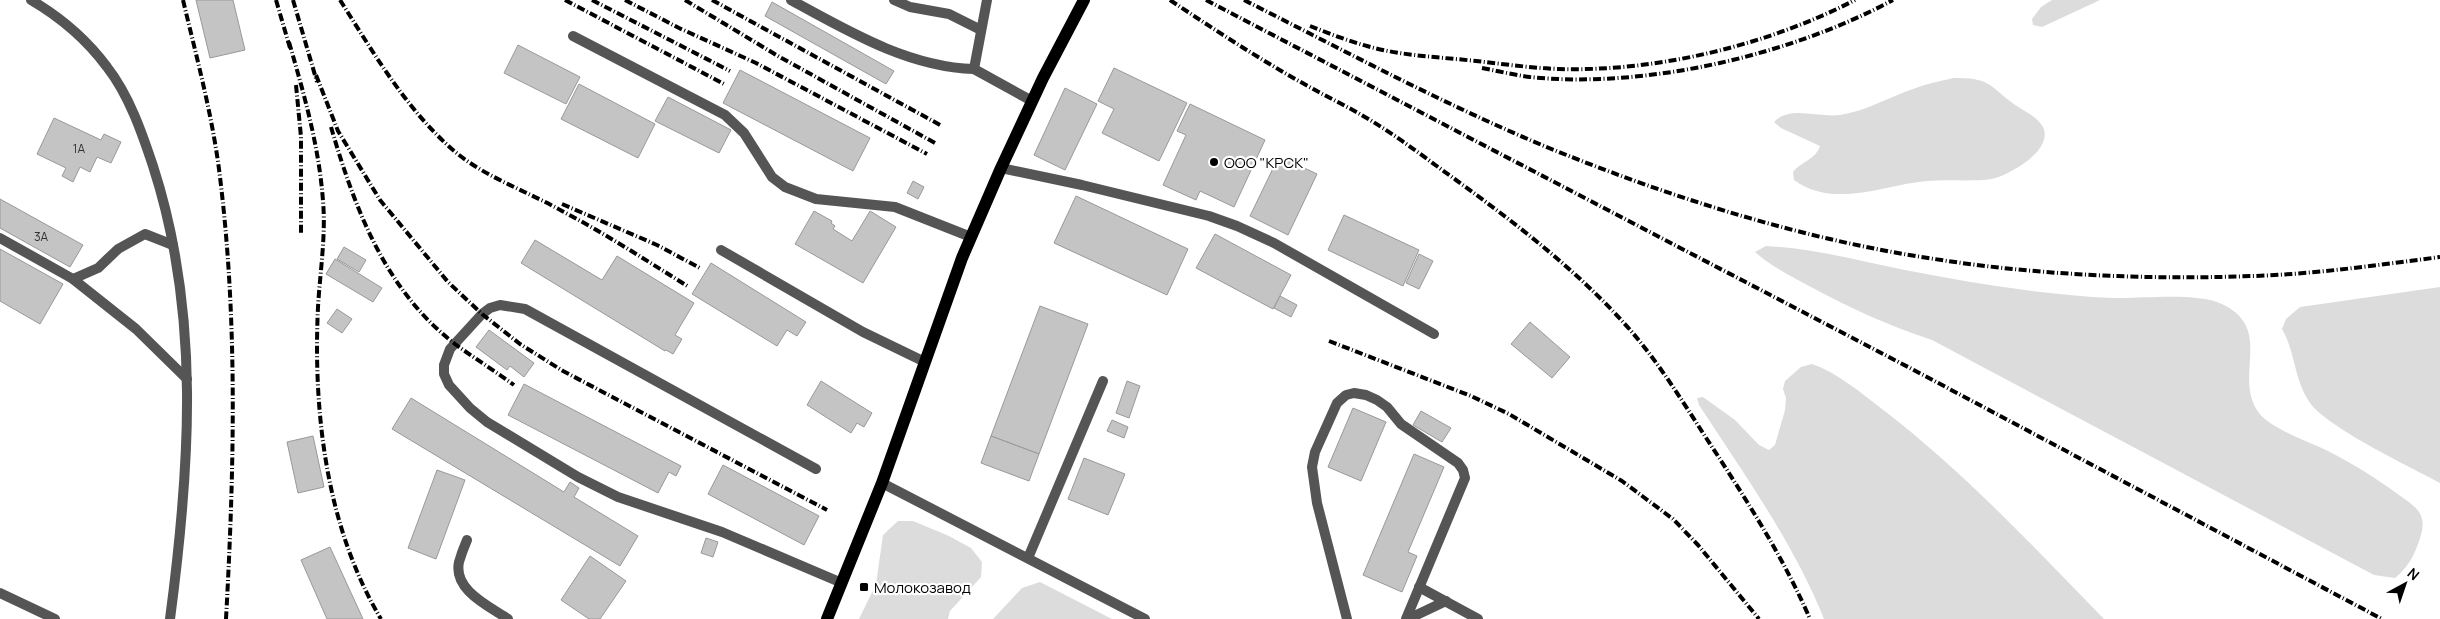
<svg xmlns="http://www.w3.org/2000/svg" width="2440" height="619" viewBox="0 0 2440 619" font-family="Manrope,sans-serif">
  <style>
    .green { fill: #dcdcdc }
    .building { fill: #c4c4c4; stroke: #999 }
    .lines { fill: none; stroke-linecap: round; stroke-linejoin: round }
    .service { stroke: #555; stroke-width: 10 }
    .minor { stroke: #555; stroke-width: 10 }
    .primary { stroke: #000; stroke-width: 12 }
    .rail { stroke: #000; stroke-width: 4; stroke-dasharray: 8 2.5 1 2.5; stroke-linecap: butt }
    .poi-dot { fill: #000; stroke: #fff; stroke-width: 2 }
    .labels { text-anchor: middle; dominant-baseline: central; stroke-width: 4.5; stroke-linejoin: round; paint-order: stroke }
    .number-label { font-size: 12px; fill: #313131 }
    .poi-label { font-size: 15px; fill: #000; stroke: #fff; text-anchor: start }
  </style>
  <rect width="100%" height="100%" fill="#fff"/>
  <g class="green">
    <path d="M2052,0H2100L2042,27L2033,25L2032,19L2041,7Z"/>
    <path d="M1954,78C1994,77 1990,89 2020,108C2029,114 2038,118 2043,127C2054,150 2010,175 1992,179C1971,182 1948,179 1927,181C1883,185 1834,209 1794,180L1793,172C1801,162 1816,159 1820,146L1781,128L1774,122C1790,105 1819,118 1840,115C1866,111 1889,97 1913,89C1926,84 1940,81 1954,78Z"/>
    <path d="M1766,246C1813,248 1859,261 1905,270C1973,283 2043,295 2112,298C2143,299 2195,292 2222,304C2275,329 2232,377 2259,413C2270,428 2309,442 2326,450C2352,463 2376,478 2399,495C2407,501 2420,508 2422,519C2424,527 2421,536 2418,544C2413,558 2407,568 2395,578L2374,575L1932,340C1889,326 1850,308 1811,287C1791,276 1772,267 1755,252Z"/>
    <path d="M2440,287V483C2411,467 2323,426 2308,400C2294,378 2295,351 2282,329L2286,319L2300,307Z"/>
    <path d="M1812,364C1838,373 1861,393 1882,409C1963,471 2033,546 2104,619H1824C1793,542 1744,474 1699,405L1697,398L1703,397L1735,420L1759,445L1769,450L1775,445L1785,410L1786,398L1783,389L1785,381L1801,367Z"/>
    <path d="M898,521H913L949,536L971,548L982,562L981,577L950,611L948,619H859L876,584L883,535Z"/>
    <path d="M1040,582L1112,619H993L1022,588Z"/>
  </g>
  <g class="building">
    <path d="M196,0H233L245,50L210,58Z"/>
    <path d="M772,2L894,71L886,84L765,16Z"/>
    <path d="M518,45L580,77L566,104L504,73Z"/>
    <path d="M1114,68L1187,103L1159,161L1102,133L1114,109L1098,101Z"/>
    <path d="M740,70L870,138L853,171L723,103Z"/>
    <path d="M579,84L655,124L638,158L561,119Z"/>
    <path d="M1065,88L1097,104L1065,170L1034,155Z"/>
    <path d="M668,97L731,130L719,153L655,121Z"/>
    <path d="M1190,104L1265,140L1234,207L1200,191L1196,200L1163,185L1186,135L1177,131Z"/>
    <path d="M54,118L101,140L104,134L121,142L111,163L97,157L90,172L80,167L73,182L62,176L66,168L37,154Z"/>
    <path d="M1279,156L1317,174L1288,235L1250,216Z"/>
    <path d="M913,181L924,187L918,199L907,193Z"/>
    <path d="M1076,196L1188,249L1167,295L1054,243Z"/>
    <path d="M0,199L83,245L70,267L0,228Z"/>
    <path d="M814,211L832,221L831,223L835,226L833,229L852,241L870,211L896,227L863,283L795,244Z"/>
    <path d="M1344,215L1419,250L1403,286L1328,250Z"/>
    <path d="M1215,234L1291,275L1273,309L1196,268Z"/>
    <path d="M535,240L602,280L617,256L694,303L675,335L682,339L673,354L666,350L665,351L521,263Z"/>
    <path d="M344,247L366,260L359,272L337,259Z"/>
    <path d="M0,249L63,284L40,324L0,301Z"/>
    <path d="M1419,254L1433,261L1419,289L1406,283Z"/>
    <path d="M335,259L382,288L373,302L326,274Z"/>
    <path d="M711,263L806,322L797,336L787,330L777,346L692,294Z"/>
    <path d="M1280,296L1297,305L1291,317L1274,308Z"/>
    <path d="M1040,306L1088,324L1039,454L991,436Z"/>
    <path d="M337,309L352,319L342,333L327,323Z"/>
    <path d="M1530,322L1570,357L1552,378L1511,344Z"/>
    <path d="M489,330L534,363L524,377L510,366L507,370L476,347Z"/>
    <path d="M821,381L872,413L864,427L857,423L851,433L807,405Z"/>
    <path d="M1127,381L1140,386L1129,418L1116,413Z"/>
    <path d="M524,384L681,466L676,476L669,472L658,493L508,415Z"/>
    <path d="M411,398L564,492L570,482L579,488L574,497L638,536L620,566L392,429Z"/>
    <path d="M1353,408L1386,422L1361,481L1328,467Z"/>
    <path d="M1421,411L1451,428L1442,442L1413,425Z"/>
    <path d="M1112,420L1128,427L1124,438L1107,431Z"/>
    <path d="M313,436L324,487L298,493L287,442Z"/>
    <path d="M991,436L1039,454L1029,481L981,463Z"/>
    <path d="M1414,454L1444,467L1408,552L1417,556L1402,592L1363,575Z"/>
    <path d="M1084,458L1125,474L1108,515L1068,499Z"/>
    <path d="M723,465L819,516L804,545L708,494Z"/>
    <path d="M437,470L465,480L436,559L408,548Z"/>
    <path d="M706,538L718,542L713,557L701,553Z"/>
    <path d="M330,547L363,619H327L301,560Z"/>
    <path d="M590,556L626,581L600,619H589L561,600Z"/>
  </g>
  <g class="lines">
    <g class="service">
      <path d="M791,0C848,31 908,67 974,69"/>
      <path d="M894,0L910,7L949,14L981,30"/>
      <path d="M987,0L974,69L1032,101"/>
      <path d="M573,36L725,115L744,133L772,177L785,187L816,199L895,207L971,237"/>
      <path d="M1001,168L1082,185L1209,216L1237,226L1274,243L1434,334"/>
      <path d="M0,238L73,279L136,329L187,379"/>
      <path d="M721,250L863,332L925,362"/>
      <path d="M73,279L98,268L118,249L145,234L173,245"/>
      <path d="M816,469L525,309L500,305L490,308L482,314L450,349L444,365V374L449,385L470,408L487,422L578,477L618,497L722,532L842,583"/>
      <path d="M467,540C464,547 461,555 459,562C453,590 489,606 508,619"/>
      <path d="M1028,558L1103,381"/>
      <path d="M1419,587L1478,619"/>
      <path d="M0,593L55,619"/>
      <path d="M1347,619L1317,503L1312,467L1315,452L1337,403L1346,395L1354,393L1366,395L1377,400L1387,407L1401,424L1458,463L1463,470L1465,478L1406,619"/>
      <path d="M1408,619L1446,601"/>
    </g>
    <g class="minor">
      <path d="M31,0C60,17 87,40 107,67C129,95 142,133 153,166C201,314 190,468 170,619"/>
      <path d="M882,483L1145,619"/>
    </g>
    <path class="primary" d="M827,619L882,483L962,258L1001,168L1043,78L1084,0"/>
    <g class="rail">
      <path d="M183,0C197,59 213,118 220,177C238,324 234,472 226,619"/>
      <path d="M276,0L290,48"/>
      <path d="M293,0L317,82"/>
      <path d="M340,0C373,52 406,109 453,150C484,177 527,191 562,211C606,234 647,261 689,287"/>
      <path d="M565,0L724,84"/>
      <path d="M592,0L730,71"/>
      <path d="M625,0L679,28L756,63L927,154"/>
      <path d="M685,0L778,56L935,143"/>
      <path d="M712,0L942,126"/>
      <path d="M1170,0C1215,30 1259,59 1306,85C1327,97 1349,107 1370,120C1400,138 1428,160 1456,180C1515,223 1574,268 1623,322C1660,362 1688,411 1718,456C1752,509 1785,561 1810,619"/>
      <path d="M1206,0L1910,368L2382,619"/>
      <path d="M1244,0C1345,51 1445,105 1549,148C1670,197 1798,238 1928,258C2034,275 2145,280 2253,276C2316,274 2378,265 2440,257"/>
      <path d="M1310,26C1328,33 1348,41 1367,46C1402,56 1439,57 1476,61C1503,64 1531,68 1559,69C1657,72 1768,45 1855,0"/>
      <path d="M289,42C304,94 319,146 323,201C326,236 320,272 318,307C313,411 326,527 381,619"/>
      <path d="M1482,68C1498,71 1514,75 1530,77C1646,89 1791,55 1893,0"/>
      <path d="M316,75L338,131L380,200L448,282L482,314L520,344L563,371L827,510"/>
      <path d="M296,85L301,137V234"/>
      <path d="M331,127C355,209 385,290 455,344C474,358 495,371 514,385"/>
      <path d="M562,204L657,245L700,268"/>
      <path d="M1329,341L1471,396L1509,414L1622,481L1673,519L1698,545L1759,619"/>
    </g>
  </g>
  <g class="poi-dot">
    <circle cx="1214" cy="162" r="5"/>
    <rect x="859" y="582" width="10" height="10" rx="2.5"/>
  </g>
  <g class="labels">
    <g class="number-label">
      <text x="79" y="148">1А</text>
      <text x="41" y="236">3А</text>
    </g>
    <g class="poi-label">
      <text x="1224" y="162">ООО "КРСК"</text>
      <text x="874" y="587">Молокозавод</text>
    </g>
  </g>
  <g transform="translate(2405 584) rotate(40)" stroke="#ffffff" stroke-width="4" paint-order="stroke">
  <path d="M0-4L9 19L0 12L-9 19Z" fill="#000000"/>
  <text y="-8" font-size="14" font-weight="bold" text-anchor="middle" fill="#000000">N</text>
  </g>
</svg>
